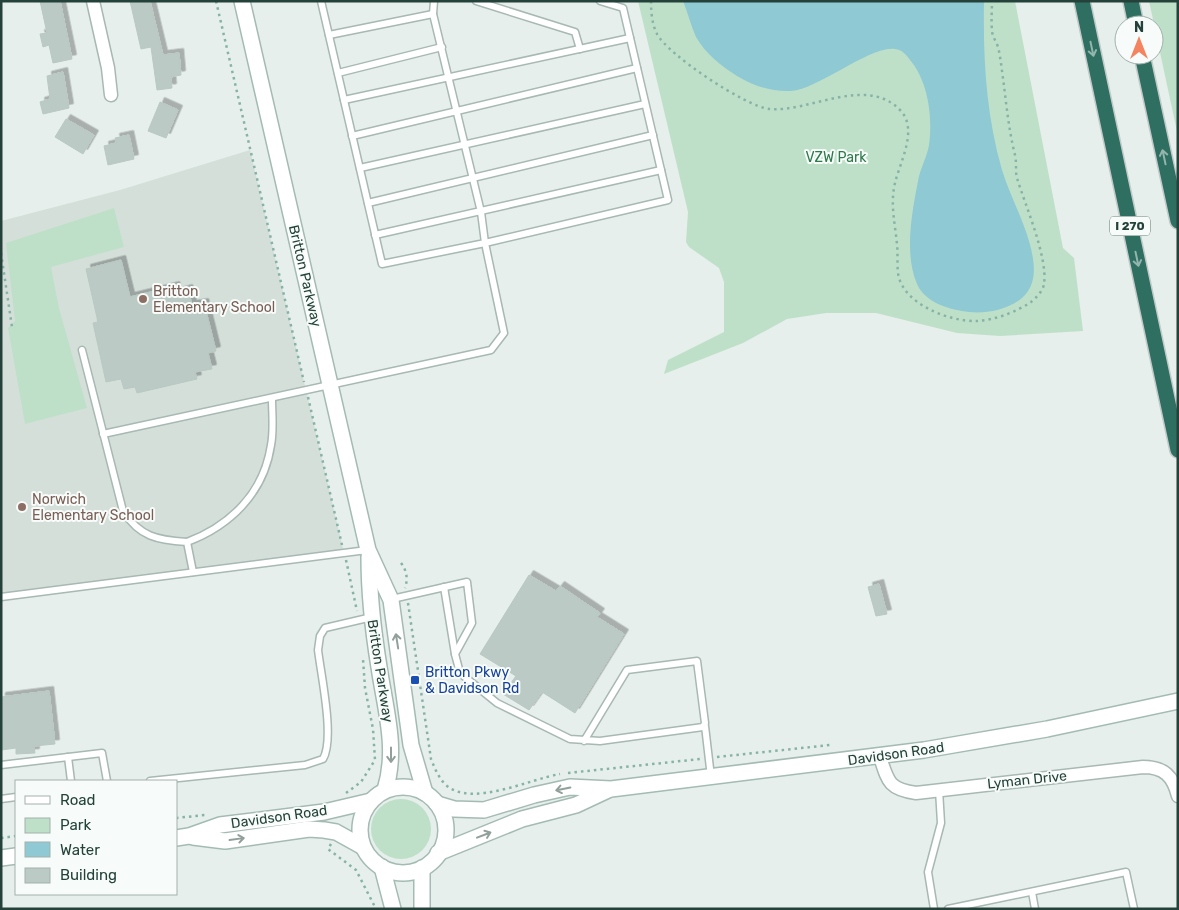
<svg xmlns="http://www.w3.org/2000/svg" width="1179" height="910" viewBox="0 0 1179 910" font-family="Rubik,sans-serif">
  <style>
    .built { fill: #d4dfda }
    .green { fill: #bfe0c8 }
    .water { fill: #8ec9d4 }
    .building { fill: #bbcac4; stroke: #b8c9c2; filter: url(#shadow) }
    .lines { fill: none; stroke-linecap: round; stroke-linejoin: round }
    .service-casing { stroke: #a8b8b2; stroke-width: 9 }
    .minor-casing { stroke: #a8b8b2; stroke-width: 15 }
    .secondary-casing { stroke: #a4bbb3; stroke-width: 18 }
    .motorway-casing { stroke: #c2cac8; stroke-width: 18 }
    .path { stroke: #86b3a5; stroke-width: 2.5; stroke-dasharray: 2.5 4; stroke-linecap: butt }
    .service { stroke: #fff; stroke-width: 6 }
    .minor { stroke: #fff; stroke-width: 12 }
    .secondary { stroke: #fff; stroke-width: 15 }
    .motorway { stroke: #2f6f62; stroke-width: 15 }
    .oneway { stroke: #93b5ae }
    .oneway2 { stroke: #92a09c }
    .education-dot { fill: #8d6e63; stroke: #f7fbf9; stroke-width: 2 }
    .transit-dot { fill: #1a4fb4; stroke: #f7fbf9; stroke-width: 2 }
    .labels { text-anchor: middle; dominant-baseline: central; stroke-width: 4; stroke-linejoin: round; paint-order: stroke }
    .shield { fill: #f7fbf9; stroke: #637a73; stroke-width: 1 }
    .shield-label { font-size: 12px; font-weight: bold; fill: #24423a }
    .park-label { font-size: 14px; fill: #2d7a4b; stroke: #f7fbf9 }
    .street-label { font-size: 14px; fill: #24423a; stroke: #f7fbf9 }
    .education-label { font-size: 14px; fill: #785e54; stroke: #f7fbf9; text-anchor: start }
    .transit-label { font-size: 14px; fill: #164399; stroke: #f7fbf9; text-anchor: start }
  </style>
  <defs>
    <filter id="shadow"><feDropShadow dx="4.5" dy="-4.5" stdDeviation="0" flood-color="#0004"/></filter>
  </defs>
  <rect width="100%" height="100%" fill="#e6efeb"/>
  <path class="built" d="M250,150L344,553L1,597V221L120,190Z"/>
  <g class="green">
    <path d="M638,1H1015L1063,248L1074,258L1083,331L1000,336L957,333L876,313H826L787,319L743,343L664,374L668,360L724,332V282L719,268L689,247L686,242L688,212Z"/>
    <path d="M1149,1H1178V136Z"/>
    <path d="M114,208L124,247L51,267L59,308L87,408L25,424L8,328L15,321L6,243Z"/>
    <circle cx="401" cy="829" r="30"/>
  </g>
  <path class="water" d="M683,1H984C983,59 986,114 1002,170C1011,199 1029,230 1033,259C1035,272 1034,285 1025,295C1012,309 987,314 969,312C951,310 925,303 917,284C904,254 912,212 918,181C920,169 927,157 929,145C933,117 928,81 910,60C906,54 902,50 895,49C871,45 819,89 791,91C771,92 754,86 737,76C721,66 705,53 696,37C691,26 688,13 683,1Z"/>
  <g class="building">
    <path d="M40,1H60L72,59L53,63L49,45L43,47L40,34L47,33Z"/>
    <path d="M130,1H150L163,55L179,53L181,75L171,77L172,88L157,90L151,47L141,49Z"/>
    <path d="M63,72L69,108L43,114L40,102L50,99L47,76Z"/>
    <path d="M160,102L178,110L166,138L148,131Z"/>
    <path d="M66,119L94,135L83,154L55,137Z"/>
    <path d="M129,135L134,159L108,165L104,146L116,143L115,138Z"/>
    <path d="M121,260L130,297L175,286L177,292L188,289L192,305L204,303L216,351L208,353L212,369L195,372L197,379L137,393L135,387L124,389L121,379L106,382L93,323L98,322L86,269Z"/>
    <path d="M529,575L556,591L560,586L600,613L597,617L624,634L575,713L542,692L529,710L503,694L516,676L480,654Z"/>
    <path d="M879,584L887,614L876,616L868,587Z"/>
    <path d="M49,691L55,744L34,746L35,753L16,754V748L1,750V697Z"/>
  </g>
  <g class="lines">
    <defs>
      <g id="service">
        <path d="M321,1L382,264L485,243L481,212L433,14L434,1"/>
        <path d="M476,1L575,32L580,49"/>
        <path d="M329,35L433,14"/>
        <path d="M338,73L442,47"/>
        <path d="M344,100L630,38"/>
        <path d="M352,136L637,68"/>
        <path d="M360,168L645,104"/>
        <path d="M368,203L653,135"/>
        <path d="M375,235L661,170"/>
        <path d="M82,350L123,511C140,537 157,540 187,542L193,572"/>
        <path d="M103,434L491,350L504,333L485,243L668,200L623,8L600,1"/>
        <path d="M187,542C230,526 264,493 271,445C274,430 272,414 272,399"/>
        <path d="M444,587L455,654"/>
        <path d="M1,597L367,550"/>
        <path d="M392,599L467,582L472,623L455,654L460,673L497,703L570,739L600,741L703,727L705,723L697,661L627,670L584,741"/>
        <path d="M705,726L711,777"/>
        <path d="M68,757L71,781"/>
        <path d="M1,765L102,753L107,781"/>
        <path d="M150,781L305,765L323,759C335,739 321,675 318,650L320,636L325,628L372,617"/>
        <path d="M1,799L16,797"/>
        <path d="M1032,892L1035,909"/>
        <path d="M934,909L928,872L941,823L939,790"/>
        <path d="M948,909L1126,872L1134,909"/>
      </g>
      <g id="minor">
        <path d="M93,1L108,68L111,95"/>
        <path d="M880,757C888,782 889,789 916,793L1143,767C1164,767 1173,776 1178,796"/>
      </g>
      <g id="secondary">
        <path d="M242,1L368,550L391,600L411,745L425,793"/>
        <path d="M369,557C369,594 373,630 379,667C385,708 398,749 385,790"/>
        <circle cx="403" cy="830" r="43"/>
        <path d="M437,804L454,809L484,810L534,795L570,787L611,789L924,750L1047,729L1178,701"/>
        <path d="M193,837L225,841L309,829L324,830L336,832L363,847"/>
        <path d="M176,838L189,836L220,825L324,812L371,801"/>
        <path d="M438,853L522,819L576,805L608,790"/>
        <path d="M1,858L16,856"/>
        <path d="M382,867L393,909"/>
        <path d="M422,909V868"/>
      </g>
      <g id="motorway">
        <path d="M1082,1L1178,450"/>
        <path d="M1131,1L1136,25"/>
        <path d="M1142,55L1178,221"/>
      </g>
    </defs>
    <use href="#service" class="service-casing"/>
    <use href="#minor" class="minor-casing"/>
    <use href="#secondary" class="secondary-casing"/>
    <use href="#motorway" class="motorway-casing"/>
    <g class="path">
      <path d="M216,1L304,382"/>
      <path d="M651,1C651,12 652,24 657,34C668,55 745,106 769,109C809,113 867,74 901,111C918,130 900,162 895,183C890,204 895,223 897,244C898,253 897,263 898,273C902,304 950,322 977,321C995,320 1016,312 1031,302C1036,298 1043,291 1044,284C1048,257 1025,205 1017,178C1015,171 1017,163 1015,155C1008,127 1006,99 1002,71C1001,63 1000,55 998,47C996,41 992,36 992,30C991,20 992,10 992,1"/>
      <path d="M1,253L12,327"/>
      <path d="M308,397L342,545"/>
      <path d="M346,560L357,611"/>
      <path d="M401,563C407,571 408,579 405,588"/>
      <path d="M408,603L431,759C435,769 439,779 447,786C473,807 530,779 560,774"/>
      <path d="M717,757L830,745"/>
      <path d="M568,773L700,759"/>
      <path d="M346,793L361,782L375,760L373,729L365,688L363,659"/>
      <path d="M176,818L205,815"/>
      <path d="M1,838L16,836"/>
      <path d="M331,844L328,849L356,870L376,909"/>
    </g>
    <use href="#service" class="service"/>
    <use href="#minor" class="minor"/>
    <use href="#secondary" class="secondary"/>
    <use href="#motorway" class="motorway"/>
  </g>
  <defs><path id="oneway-shaft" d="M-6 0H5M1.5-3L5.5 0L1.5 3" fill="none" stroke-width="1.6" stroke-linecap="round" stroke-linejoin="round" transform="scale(1.25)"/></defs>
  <g class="oneway">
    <use href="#oneway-shaft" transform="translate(1092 49) rotate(78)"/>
    <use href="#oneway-shaft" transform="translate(1164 157) rotate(-102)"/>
    <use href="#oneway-shaft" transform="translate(1137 259) rotate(78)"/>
  </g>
  <g class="oneway2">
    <use href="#oneway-shaft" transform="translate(397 641) rotate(-99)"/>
    <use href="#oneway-shaft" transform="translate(391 755) rotate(90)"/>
    <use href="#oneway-shaft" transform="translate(563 789) rotate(169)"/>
    <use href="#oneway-shaft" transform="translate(484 835) rotate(-21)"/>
    <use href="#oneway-shaft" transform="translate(237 839) rotate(-8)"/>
  </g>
  <g class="education-dot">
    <circle cx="143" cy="299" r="5"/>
    <circle cx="22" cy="507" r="5"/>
  </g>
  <rect class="transit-dot" x="410" y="675" width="10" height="10" rx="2.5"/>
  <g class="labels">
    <rect class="shield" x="1110" y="216.5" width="40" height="19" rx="4"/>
    <g class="shield-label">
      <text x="1130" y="226">I 270</text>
    </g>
    <g class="park-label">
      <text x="836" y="157">VZW Park</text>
    </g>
    <g class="street-label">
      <text transform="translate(305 276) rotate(77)">Britton Parkway</text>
      <text transform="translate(380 671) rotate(81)">Britton Parkway</text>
      <text transform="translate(896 754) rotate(-8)">Davidson Road</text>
      <text transform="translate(1027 780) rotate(-6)">Lyman Drive</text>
      <text transform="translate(279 817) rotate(-8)">Davidson Road</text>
    </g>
    <g class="education-label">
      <text x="153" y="291">Britton<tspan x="153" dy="16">Elementary School</tspan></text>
      <text x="32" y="499">Norwich<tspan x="32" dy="16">Elementary School</tspan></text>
    </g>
    <g class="transit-label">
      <text x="425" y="672">Britton Pkwy<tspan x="425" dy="16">&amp; Davidson Rd</tspan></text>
    </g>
  </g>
  <rect width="1179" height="910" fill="none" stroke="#24423a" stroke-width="5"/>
  <rect x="15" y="780" width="162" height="115" fill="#f7fbf9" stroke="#a3b1ad"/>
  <rect x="25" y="796" width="25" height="8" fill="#ffffff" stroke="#a3b1ad"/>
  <text x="60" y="805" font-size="15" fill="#24423a">Road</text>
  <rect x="25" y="818" width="25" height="15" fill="#bfe0c8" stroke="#a3b1ad"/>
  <text x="60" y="830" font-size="15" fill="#24423a">Park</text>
  <rect x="25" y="842" width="25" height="15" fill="#8ec9d4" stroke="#a3b1ad"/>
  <text x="60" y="855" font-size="15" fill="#24423a">Water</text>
  <rect x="25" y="868" width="25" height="15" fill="#bbcac4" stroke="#a3b1ad"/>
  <text x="60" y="880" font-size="15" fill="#24423a">Building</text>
  <g transform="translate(1139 40)"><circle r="24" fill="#f7fbf9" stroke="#a3b1ad"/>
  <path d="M0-4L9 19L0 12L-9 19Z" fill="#f4845f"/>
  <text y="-8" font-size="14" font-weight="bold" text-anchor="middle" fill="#24423a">N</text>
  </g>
</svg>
